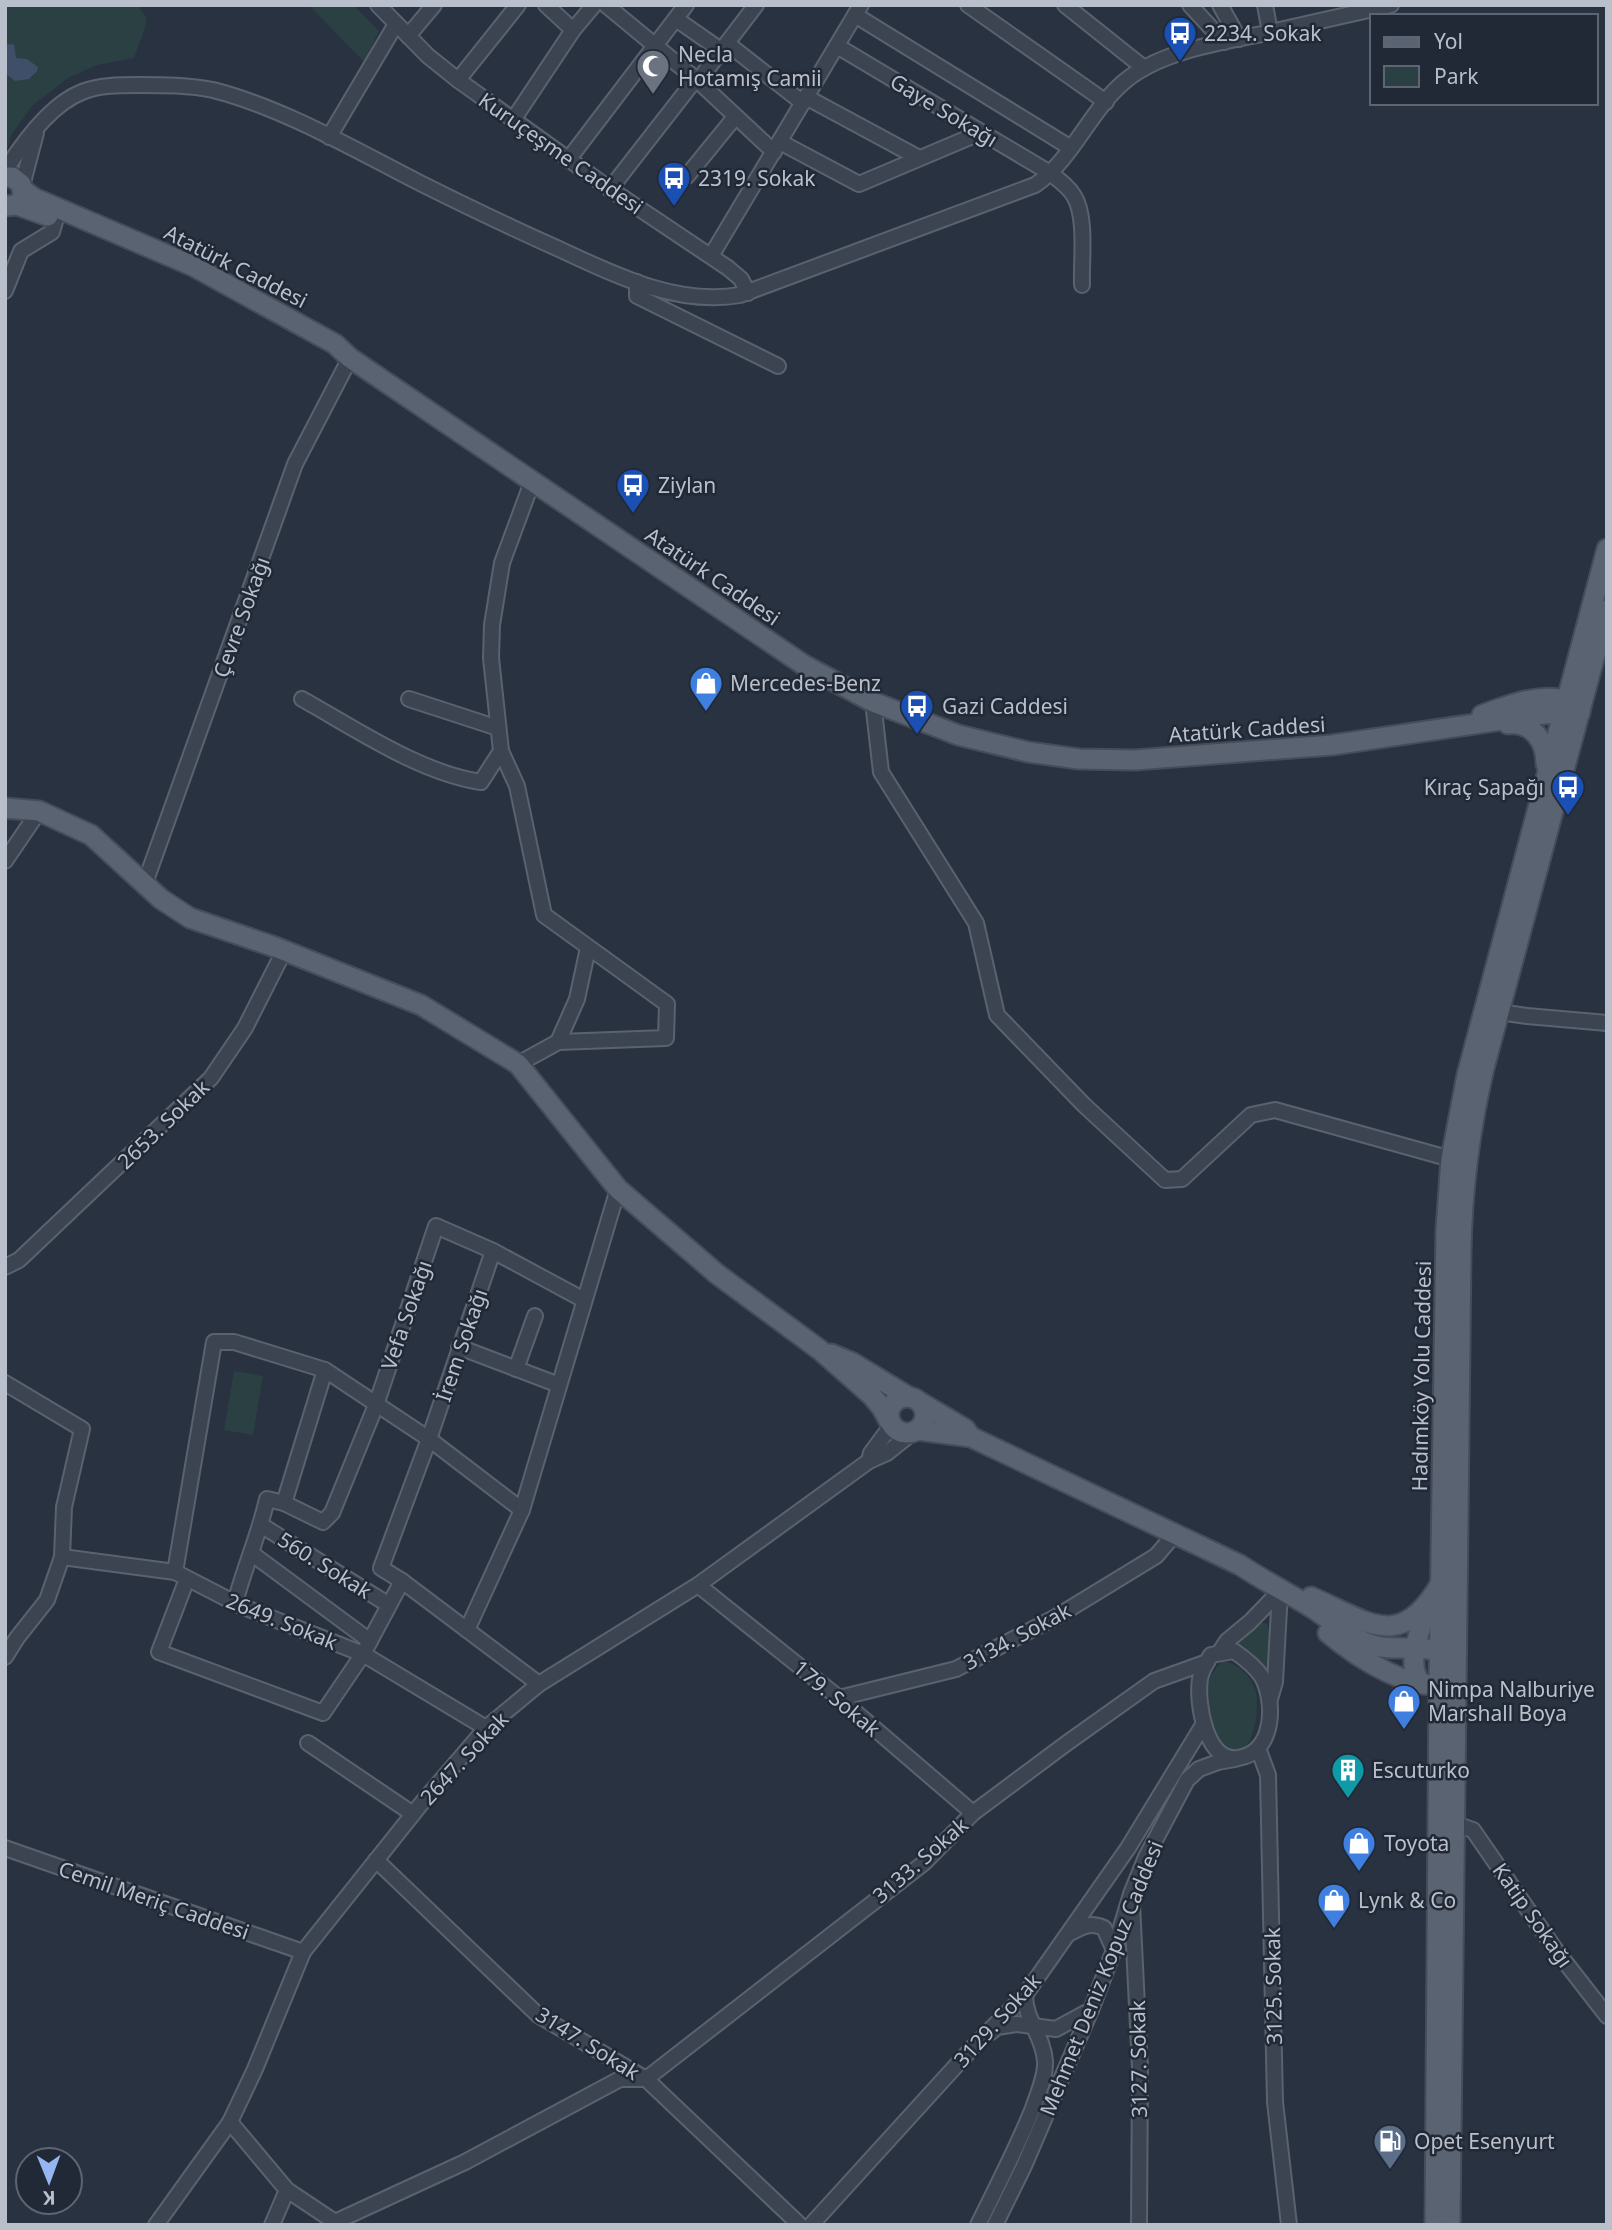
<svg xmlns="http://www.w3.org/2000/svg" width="1612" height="2230" viewBox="0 0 1612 2230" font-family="'Noto Sans',sans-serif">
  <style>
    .green { fill: #2b4043 }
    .water { fill: #3f4e69 }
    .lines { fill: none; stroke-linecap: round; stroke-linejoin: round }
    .minor-casing { stroke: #5a626e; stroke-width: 18 }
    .major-casing { stroke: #464d5a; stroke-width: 23 }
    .minor { stroke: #3c4451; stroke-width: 14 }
    .major { stroke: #5a6371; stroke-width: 19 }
    .labels { text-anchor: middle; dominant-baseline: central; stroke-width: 5; stroke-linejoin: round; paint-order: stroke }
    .poi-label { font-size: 21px; fill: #b9bfcb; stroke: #212936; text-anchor: start }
    .street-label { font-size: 21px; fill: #b9bfcb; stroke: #212936 }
  </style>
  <rect width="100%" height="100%" fill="#283241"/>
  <g class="green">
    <path d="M5,5H137L147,18L144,31L134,58L97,65L68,78L32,106L12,134L5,157Z"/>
    <path d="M309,5H353L379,31L364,62Z"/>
    <path d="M234,1371L263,1376L253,1435L224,1430Z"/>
    <path d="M1262,1623H1266L1271,1633L1268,1680L1230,1644L1255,1629Z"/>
    <path d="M1223,1661C1238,1664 1252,1676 1256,1692C1259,1709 1256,1752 1233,1751C1229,1751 1226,1750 1223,1748C1200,1726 1199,1681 1223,1661Z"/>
  </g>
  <path class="water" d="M11,44L14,45L16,58L27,59L38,67L37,71L29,79L15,81L6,74L5,45Z"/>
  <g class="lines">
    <defs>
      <g id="minor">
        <path d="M378,5L428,56L458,80L610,189L728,268L741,279L748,293"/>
        <path d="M546,5L573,30"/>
        <path d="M606,5L698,81L774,152"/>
        <path d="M968,5L1106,102"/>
        <path d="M1065,5L1144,68"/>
        <path d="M1190,5L1224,42"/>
        <path d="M1220,5L1239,39"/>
        <path d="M1265,5L1270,32"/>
        <path d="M855,15L1071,148"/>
        <path d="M676,19L722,51"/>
        <path d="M408,36L434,5"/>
        <path d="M728,44L803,103"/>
        <path d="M837,46L1050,173C1059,180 1069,187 1074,196C1087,217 1081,261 1082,285"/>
        <path d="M458,80L518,5"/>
        <path d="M806,97L919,158"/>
        <path d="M513,120L573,30L594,5"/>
        <path d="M329,137L396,24"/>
        <path d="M780,142L859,184L982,132"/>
        <path d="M568,160L686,5"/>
        <path d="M5,171C22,144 51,104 82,92C99,85 120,85 139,85C163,85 189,85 213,90C284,108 355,150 420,183C466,206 512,228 559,249C615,275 677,306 740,295L1035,185C1073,159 1090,110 1125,81C1162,50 1225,42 1271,32C1311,23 1351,14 1391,5"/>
        <path d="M687,176L735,117"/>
        <path d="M22,186L36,133"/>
        <path d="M610,189L691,85L698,81L756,5"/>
        <path d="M711,256L861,5"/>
        <path d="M637,282V296L778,366"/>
        <path d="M5,291L21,251L52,232L56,218"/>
        <path d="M302,699C356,729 420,773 481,782L501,751"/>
        <path d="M409,699L498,728"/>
        <path d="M873,702L881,772L976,923L997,1015L1084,1105L1165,1180L1182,1179L1251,1115L1275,1110L1451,1159"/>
        <path d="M5,861L39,811"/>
        <path d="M145,883L295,464L350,358"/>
        <path d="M1499,1012L1527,1016L1607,1023"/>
        <path d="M558,1042L577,999L588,948"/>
        <path d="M518,1064L558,1042L666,1038L667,1004L544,915L517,786L501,751L491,658L492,625L502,563L532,482"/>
        <path d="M5,1267L19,1260L211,1078L245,1028L284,951"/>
        <path d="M459,1347L559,1385"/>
        <path d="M516,1369L535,1316"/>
        <path d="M325,1370L284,1503L323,1522L332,1513L376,1405L436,1226L493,1251L584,1300"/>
        <path d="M5,1383L82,1429L64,1507L62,1557L47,1600L17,1638L5,1657"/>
        <path d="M869,1461L871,1453L891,1426"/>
        <path d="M261,1525L389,1605"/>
        <path d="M251,1553L370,1641"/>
        <path d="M62,1557L175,1572L241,1606L363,1654L486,1728"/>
        <path d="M175,1572L214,1342H234L325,1370L429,1439L522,1510"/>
        <path d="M187,1579L159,1652L323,1713L363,1654L402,1581L539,1684"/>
        <path d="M402,1581L381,1568L429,1439L493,1251"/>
        <path d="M698,1585L839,1698L973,1813"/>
        <path d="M235,1603C244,1568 259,1535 267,1499L284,1503"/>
        <path d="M467,1630L522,1510L618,1189"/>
        <path d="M1234,1651C1244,1658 1255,1666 1262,1677C1276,1703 1274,1753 1238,1758C1206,1763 1196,1702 1200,1679C1201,1671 1207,1662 1211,1655Z"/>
        <path d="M1219,1653L1227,1641L1250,1622L1280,1591"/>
        <path d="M839,1698L956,1669L1056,1617L1156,1556L1175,1534"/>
        <path d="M1270,1699L1275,1682L1280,1591"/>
        <path d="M308,1743L413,1814"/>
        <path d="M1258,1748L1268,1775L1275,2102L1289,2225"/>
        <path d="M1455,1824L1473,1830L1555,1949L1607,2016"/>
        <path d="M5,1848L303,1952"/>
        <path d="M376,1860L538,2015L646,2079L800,2225"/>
        <path d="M1132,1904L1140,2068L1139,2225"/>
        <path d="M1070,1933C1083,1926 1091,1922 1104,1928L1114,1950"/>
        <path d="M991,2032L997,2027L1016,2024L1056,2029L1091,2010"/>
        <path d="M230,2122L287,2190L335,2222L336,2225"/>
        <path d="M335,2222L465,2162L620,2079H646L924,1863L973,1813L1067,1743L1154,1681L1207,1662"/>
        <path d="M156,2225L230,2122L255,2069L303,1952L421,1804L486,1728L539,1684L698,1585L869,1461L887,1453L912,1433"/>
        <path d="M272,2225L287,2190"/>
        <path d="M811,2225L974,2046L1025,1995L1128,1848L1203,1725"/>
        <path d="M978,2225C997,2186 1017,2148 1033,2108C1038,2093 1046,2076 1045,2061C1043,2035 1025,2020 1025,1995"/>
        <path d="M995,2225L1024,2166L1091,2010L1114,1950L1131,1894L1146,1857L1187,1780L1199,1769L1218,1762L1235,1759"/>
      </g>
      <g id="major">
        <path d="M5,177H12L21,184L23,195L20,202"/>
        <path d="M23,190L34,198L193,266L335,344L350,358L804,665L873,702L958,735L1028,752L1079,759L1135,760L1332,745L1543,714L1580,713"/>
        <path d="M5,206L17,205L48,216"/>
        <path d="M1482,715C1509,705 1536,694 1566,700"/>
        <path d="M1508,724C1533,722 1546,741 1546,764"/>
        <path d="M5,808L39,811L91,835L161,899L190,918L275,947L421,1005L518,1064L618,1189L717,1274L820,1350L872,1396L882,1408L889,1421"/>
        <path d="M831,1354L853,1363L909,1397"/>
        <circle cx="907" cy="1415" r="18"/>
        <path d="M921,1403L965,1429L970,1436"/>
        <path d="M918,1430L971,1437L1240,1565C1261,1579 1284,1591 1306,1604C1329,1617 1349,1639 1376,1646C1399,1652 1431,1641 1449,1659"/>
        <path d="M1311,1597C1369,1622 1400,1653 1441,1583"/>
        <path d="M1328,1633C1358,1658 1412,1694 1452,1683"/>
        <path d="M1422,1684C1403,1666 1422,1624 1430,1602"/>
        <path d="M1435,2225L1439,1686L1446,1230L1451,1159L1467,1075L1607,549"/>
        <path d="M1450,2225L1461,1251C1462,1189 1470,1128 1484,1068L1607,610"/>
      </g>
    </defs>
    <use href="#minor" class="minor-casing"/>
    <use href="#major" class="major-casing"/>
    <use href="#minor" class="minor"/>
    <use href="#major" class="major"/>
  </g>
  <defs>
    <symbol id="bus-pin" viewBox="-11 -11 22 30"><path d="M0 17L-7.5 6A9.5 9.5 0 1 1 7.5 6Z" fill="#1a4fb4" stroke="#212936"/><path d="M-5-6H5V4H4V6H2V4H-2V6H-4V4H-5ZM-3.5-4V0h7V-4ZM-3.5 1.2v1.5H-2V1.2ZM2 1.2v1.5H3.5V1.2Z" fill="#fff"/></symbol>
    <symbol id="mosque-pin" viewBox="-11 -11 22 30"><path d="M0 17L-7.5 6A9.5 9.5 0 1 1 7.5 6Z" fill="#6b7280" stroke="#212936"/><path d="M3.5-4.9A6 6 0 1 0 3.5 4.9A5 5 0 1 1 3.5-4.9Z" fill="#fff"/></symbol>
    <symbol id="shop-pin" viewBox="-11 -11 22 30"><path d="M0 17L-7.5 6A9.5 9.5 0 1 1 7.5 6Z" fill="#3f7fe0" stroke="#212936"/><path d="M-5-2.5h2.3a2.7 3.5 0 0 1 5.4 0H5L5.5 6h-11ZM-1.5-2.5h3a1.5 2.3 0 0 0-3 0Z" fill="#fff"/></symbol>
    <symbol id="building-pin" viewBox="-11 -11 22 30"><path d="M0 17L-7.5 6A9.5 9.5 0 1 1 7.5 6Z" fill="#0f9aa8" stroke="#212936"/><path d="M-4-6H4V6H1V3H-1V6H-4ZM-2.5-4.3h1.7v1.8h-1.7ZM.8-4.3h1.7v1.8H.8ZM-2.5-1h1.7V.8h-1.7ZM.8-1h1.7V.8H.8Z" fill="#fff"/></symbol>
    <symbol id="fuel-pin" viewBox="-11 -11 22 30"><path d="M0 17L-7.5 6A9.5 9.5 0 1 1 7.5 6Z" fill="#5c6f8a" stroke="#212936"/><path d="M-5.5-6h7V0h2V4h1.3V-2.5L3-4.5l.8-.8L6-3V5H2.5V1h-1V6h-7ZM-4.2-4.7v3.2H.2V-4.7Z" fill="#fff"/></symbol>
  </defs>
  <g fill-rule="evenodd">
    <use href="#bus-pin" x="1161" y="14" width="38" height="52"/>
    <use href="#mosque-pin" x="634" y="47" width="38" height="52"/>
    <use href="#bus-pin" x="655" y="159" width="38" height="52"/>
    <use href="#bus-pin" x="614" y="466" width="38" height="52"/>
    <use href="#shop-pin" x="687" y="664" width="38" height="52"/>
    <use href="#bus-pin" x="898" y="687" width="38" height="52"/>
    <use href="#bus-pin" x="1549" y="768" width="38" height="52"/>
    <use href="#shop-pin" x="1385" y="1682" width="38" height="52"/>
    <use href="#building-pin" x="1329" y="1751" width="38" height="52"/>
    <use href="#shop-pin" x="1340" y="1824" width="38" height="52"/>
    <use href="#shop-pin" x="1315" y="1881" width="38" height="52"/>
    <use href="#fuel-pin" x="1371" y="2122" width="38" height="52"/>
  </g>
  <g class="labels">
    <g class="poi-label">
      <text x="1204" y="33">2234. Sokak</text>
      <text x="678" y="54">Necla<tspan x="678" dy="24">Hotamış Camii</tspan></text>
      <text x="698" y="178">2319. Sokak</text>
      <text x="658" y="485">Ziylan</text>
      <text x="730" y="683">Mercedes-Benz</text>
      <text x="942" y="706">Gazi Caddesi</text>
      <text x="1544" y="787" text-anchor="end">Kıraç Sapağı</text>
      <text x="1428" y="1689">Nimpa Nalburiye<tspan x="1428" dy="24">Marshall Boya</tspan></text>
      <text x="1372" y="1770">Escuturko</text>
      <text x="1384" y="1843">Toyota</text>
      <text x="1358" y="1900">Lynk &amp; Co</text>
      <text x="1414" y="2141">Opet Esenyurt</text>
    </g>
    <g class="street-label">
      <text transform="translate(944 110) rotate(31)">Gaye Sokağı</text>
      <text transform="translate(561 153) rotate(35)">Kuruçeşme Caddesi</text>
      <text transform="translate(236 266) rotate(27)">Atatürk Caddesi</text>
      <text transform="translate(713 576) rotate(34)">Atatürk Caddesi</text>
      <text transform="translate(241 617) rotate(-70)">Çevre Sokağı</text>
      <text transform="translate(1247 729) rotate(-4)">Atatürk Caddesi</text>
      <text transform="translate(163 1124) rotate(-44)">2653. Sokak</text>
      <text transform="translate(406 1315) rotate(-71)">Vefa Sokağı</text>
      <text transform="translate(461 1345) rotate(-71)">İrem Sokağı</text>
      <text transform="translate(1421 1376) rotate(-89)">Hadımköy Yolu Caddesi</text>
      <text transform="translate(325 1565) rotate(32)">560. Sokak</text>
      <text transform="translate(282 1621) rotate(22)">2649. Sokak</text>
      <text transform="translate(1017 1636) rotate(-28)">3134. Sokak</text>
      <text transform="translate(837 1698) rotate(40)">179. Sokak</text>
      <text transform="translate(464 1758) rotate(-47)">2647. Sokak</text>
      <text transform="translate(920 1860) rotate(-41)">3133. Sokak</text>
      <text transform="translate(154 1900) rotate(19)">Cemil Meriç Caddesi</text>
      <text transform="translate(1533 1915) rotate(55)">Katip Sokağı</text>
      <text transform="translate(1101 1978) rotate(-68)">Mehmet Deniz Kopuz Caddesi</text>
      <text transform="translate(1273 1986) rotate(-91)">3125. Sokak</text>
      <text transform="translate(997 2020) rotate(-48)">3129. Sokak</text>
      <text transform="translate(588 2043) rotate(32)">3147. Sokak</text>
      <text transform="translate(1138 2059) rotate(-91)">3127. Sokak</text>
    </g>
  </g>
  <rect width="1612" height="2230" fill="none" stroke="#b9bfcb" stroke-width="14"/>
  <rect x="1370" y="14" width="228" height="91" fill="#212936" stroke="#5e6572" stroke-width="2"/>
  <rect x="1384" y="37" width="35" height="10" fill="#5a6371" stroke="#5e6572" stroke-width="2"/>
  <text x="1434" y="49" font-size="21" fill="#b9bfcb">Yol</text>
  <rect x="1384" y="66" width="35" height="21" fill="#2b4043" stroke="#5e6572" stroke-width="2"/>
  <text x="1434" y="84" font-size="21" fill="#b9bfcb">Park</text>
  <g transform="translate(49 2181) rotate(179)"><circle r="33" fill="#212936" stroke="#5e6572" stroke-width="2"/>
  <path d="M0-5L12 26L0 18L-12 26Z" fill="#96b6f3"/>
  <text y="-10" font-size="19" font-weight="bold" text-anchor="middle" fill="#b9bfcb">K</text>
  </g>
</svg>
